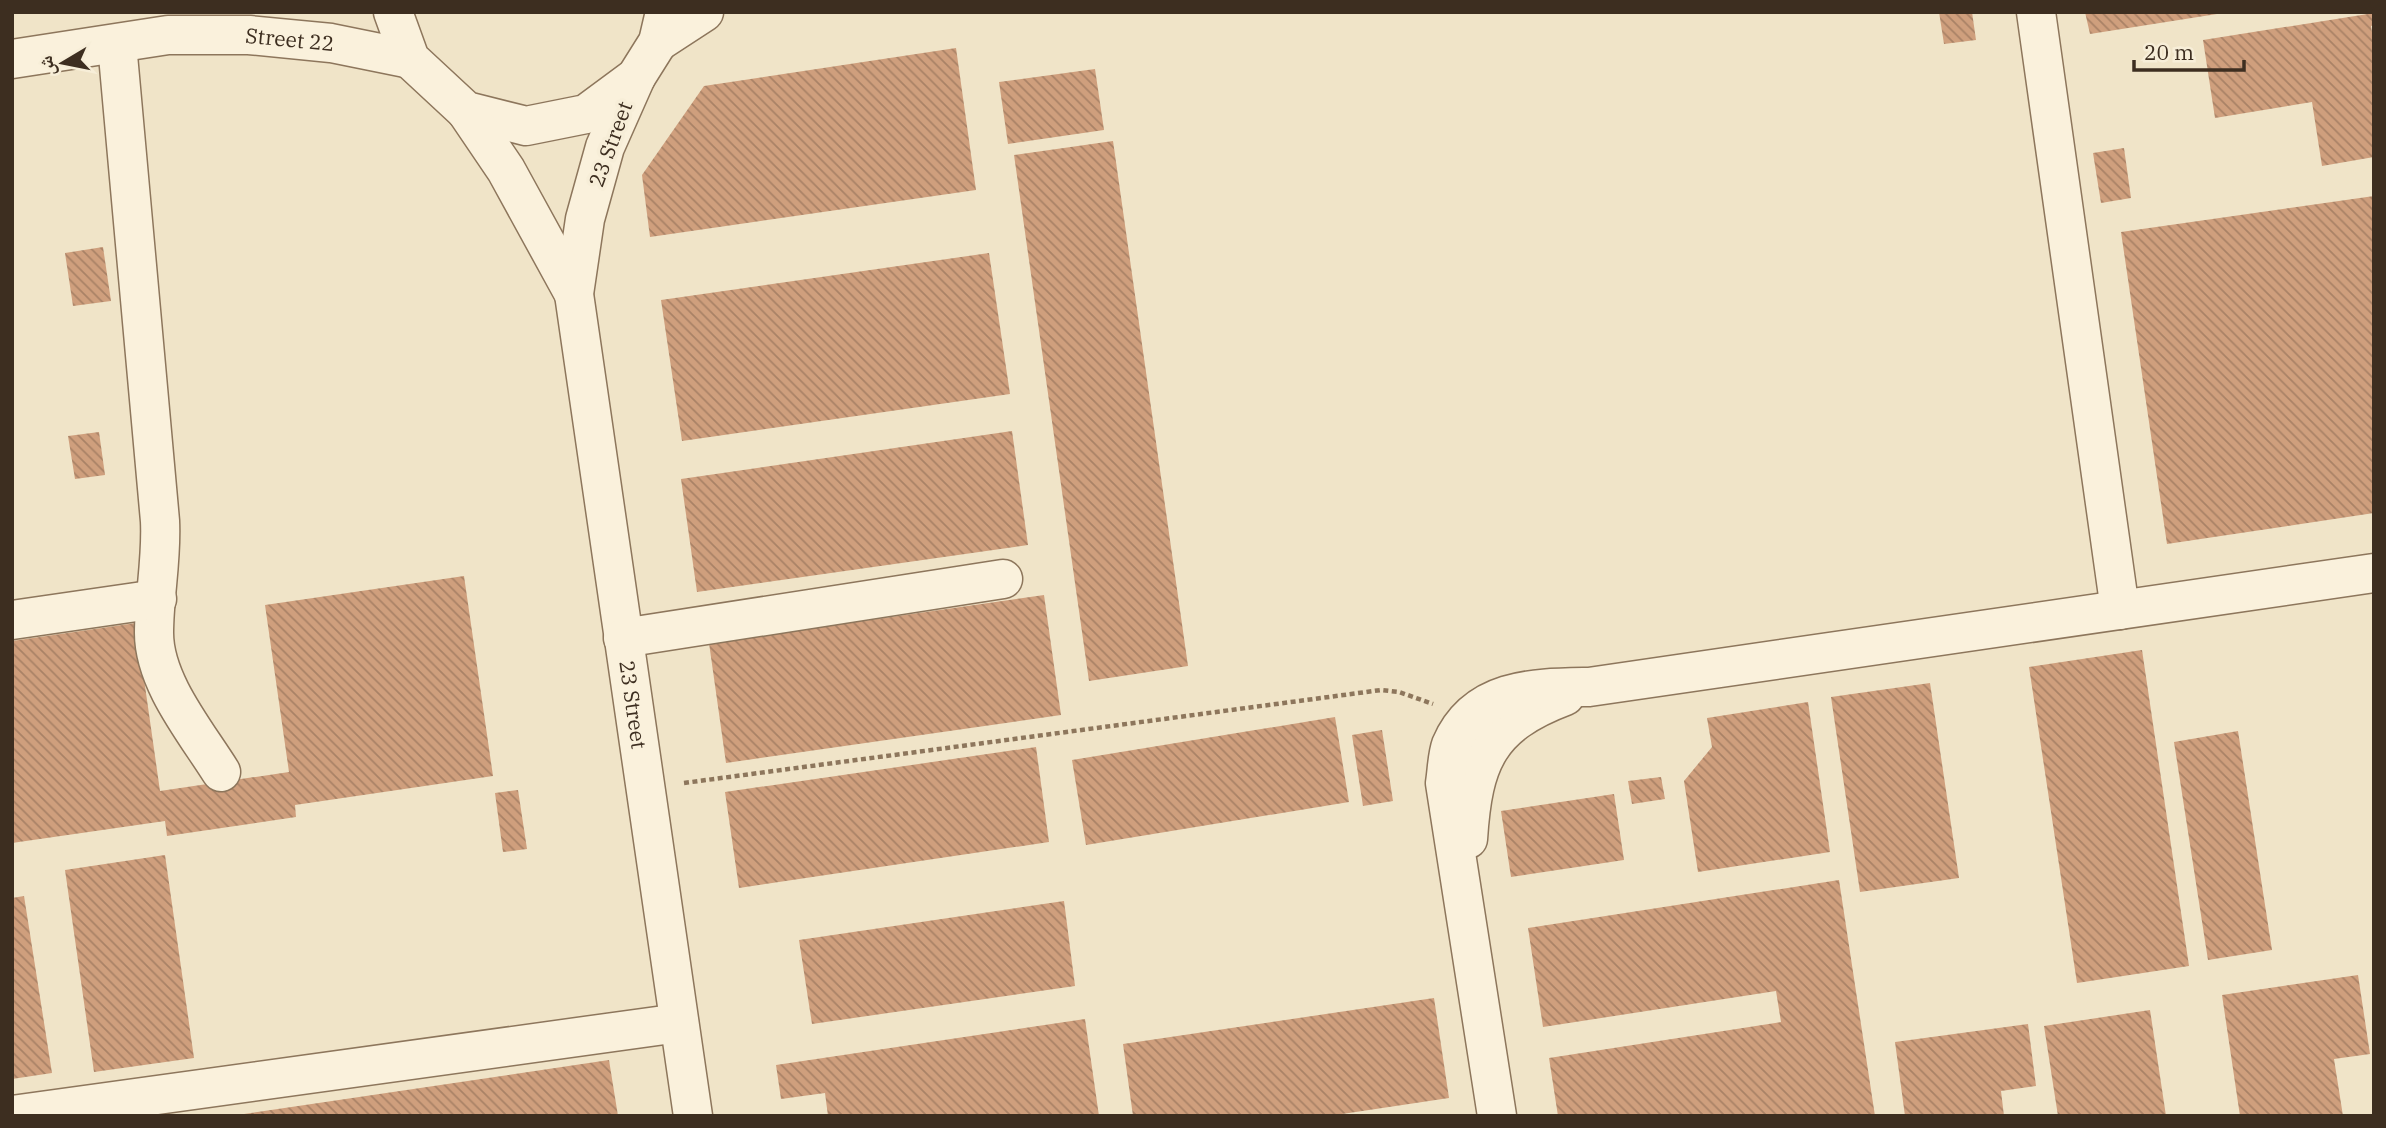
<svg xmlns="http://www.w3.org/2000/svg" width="2386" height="1128" viewBox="0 0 2386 1128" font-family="'IBM Plex Serif','Noto Naskh Arabic',serif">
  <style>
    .building { fill: url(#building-back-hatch) }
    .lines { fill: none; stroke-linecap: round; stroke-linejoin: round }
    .minor-casing { stroke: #8d765c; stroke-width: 41 }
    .path { stroke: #8d765c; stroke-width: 4.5; stroke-dasharray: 5 3.5; stroke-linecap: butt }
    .minor { stroke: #faf1dc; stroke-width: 38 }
    .labels { text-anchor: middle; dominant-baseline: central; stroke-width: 7; stroke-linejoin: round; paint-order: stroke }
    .street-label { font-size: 21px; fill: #3d2e20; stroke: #f7eed8 }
  </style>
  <defs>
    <pattern id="building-back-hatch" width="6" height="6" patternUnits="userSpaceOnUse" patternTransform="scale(1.75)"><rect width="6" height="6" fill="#cf9f7d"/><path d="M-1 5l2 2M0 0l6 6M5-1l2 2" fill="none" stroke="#a98266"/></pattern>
  </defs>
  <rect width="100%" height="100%" fill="#f0e4c8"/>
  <g class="building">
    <path d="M1939,12H1972L1976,40L1944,44Z"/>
    <path d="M2085,12H2217V14L2090,34Z"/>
    <path d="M2374,13V25L2371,26L2374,44V157L2322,166L2312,102L2215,118L2203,40Z"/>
    <path d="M956,48L976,190L650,237L642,175L704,86Z"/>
    <path d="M1095,69L1104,130L1008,144L999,82Z"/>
    <path d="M1113,141L1188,666L1089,681L1014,155Z"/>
    <path d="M2124,148L2131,198L2101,203L2093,153Z"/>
    <path d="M2374,196V513L2167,544L2121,232Z"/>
    <path d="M103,247L111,301L73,306L65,253Z"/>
    <path d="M989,253L1010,394L682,441L661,300Z"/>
    <path d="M1012,431L1028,545L697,592L681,479Z"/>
    <path d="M99,432L105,475L75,479L68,436Z"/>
    <path d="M464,576L493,776L295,805L296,817L167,836L165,821L12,843V641L136,623L160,791L289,772L265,605Z"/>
    <path d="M1044,595L1061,715L726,763L709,643Z"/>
    <path d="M2142,650L2189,966L2077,983L2029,667Z"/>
    <path d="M1930,683L1959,878L1860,892L1831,697Z"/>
    <path d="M1808,702L1830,852L1698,872L1684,781L1712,747L1707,718Z"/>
    <path d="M1335,717L1349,802L1086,845L1072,760Z"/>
    <path d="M1382,730L1393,801L1363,806L1352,735Z"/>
    <path d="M2238,731L2272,950L2208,960L2174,742Z"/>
    <path d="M1036,747L1049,842L739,888L725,792Z"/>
    <path d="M1661,777L1665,799L1632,804L1628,781Z"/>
    <path d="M518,790L527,849L503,852L495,793Z"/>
    <path d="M1614,794L1624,860L1511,877L1501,811Z"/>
    <path d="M165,855L194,1058L94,1072L65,870Z"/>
    <path d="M1839,880L1875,1116H1558L1549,1058L1781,1022L1776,991L1543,1027L1528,928Z"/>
    <path d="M24,896L52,1073L12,1079V898Z"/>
    <path d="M1064,901L1075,986L812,1024L799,940Z"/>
    <path d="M2358,975L2370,1054L2334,1059L2343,1116H2240L2222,995Z"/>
    <path d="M1434,998L1449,1098L1329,1116H1133L1123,1044Z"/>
    <path d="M2150,1010L2166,1116H2058L2044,1026Z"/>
    <path d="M1085,1019L1099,1116H828L825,1093L781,1099L776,1065Z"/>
    <path d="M2028,1024L2036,1086L2001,1091L2004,1116H1905L1895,1042Z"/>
    <path d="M609,1060L618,1116H244V1114Z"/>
  </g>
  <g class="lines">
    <defs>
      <g id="minor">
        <path d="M393,12L410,59L466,111L526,126L586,114L636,77L658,42L665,12"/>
        <path d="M2036,12L2120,610"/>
        <path d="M658,42L704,12"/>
        <path d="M117,44L160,521C162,559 154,596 154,633C154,682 196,732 221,772"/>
        <path id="s1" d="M12,59L168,35H249L331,43L410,59"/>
        <path id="s2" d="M636,77L605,147L585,219L574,294L693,1116"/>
        <path d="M466,111L506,170L574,294"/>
        <path d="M12,620L157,599"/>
        <path d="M623,638L1003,579"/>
        <path d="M1468,839C1473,761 1488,725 1565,696"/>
        <path d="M12,1115L679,1023"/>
        <path d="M1497,1116L1445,783C1447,771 1447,756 1451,745C1476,687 1535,688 1589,687L2374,573"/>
      </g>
    </defs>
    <use href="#minor" class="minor-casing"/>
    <path class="path" d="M684,783L1381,690L1399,692L1433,704"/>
    <use href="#minor" class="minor"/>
  </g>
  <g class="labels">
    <g class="street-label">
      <text stroke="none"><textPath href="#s1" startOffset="280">Street 22</textPath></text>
      <text transform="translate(610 144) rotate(-70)">23 Street</text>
      <text stroke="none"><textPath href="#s2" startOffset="642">23 Street</textPath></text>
    </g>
  </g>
  <rect width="2386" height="1128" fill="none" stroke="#3d2e20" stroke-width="28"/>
  <g transform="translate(63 63) rotate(260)" stroke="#f7eed8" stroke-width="5" paint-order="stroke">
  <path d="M0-5L12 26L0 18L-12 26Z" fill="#3d2e20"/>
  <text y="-10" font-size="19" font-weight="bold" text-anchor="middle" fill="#3d2e20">ش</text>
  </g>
  <path d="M2134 60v10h110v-10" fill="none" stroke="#3d2e20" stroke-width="3.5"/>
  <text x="2144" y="60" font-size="21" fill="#3d2e20" stroke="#f7eed8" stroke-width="5" paint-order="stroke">20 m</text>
</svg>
